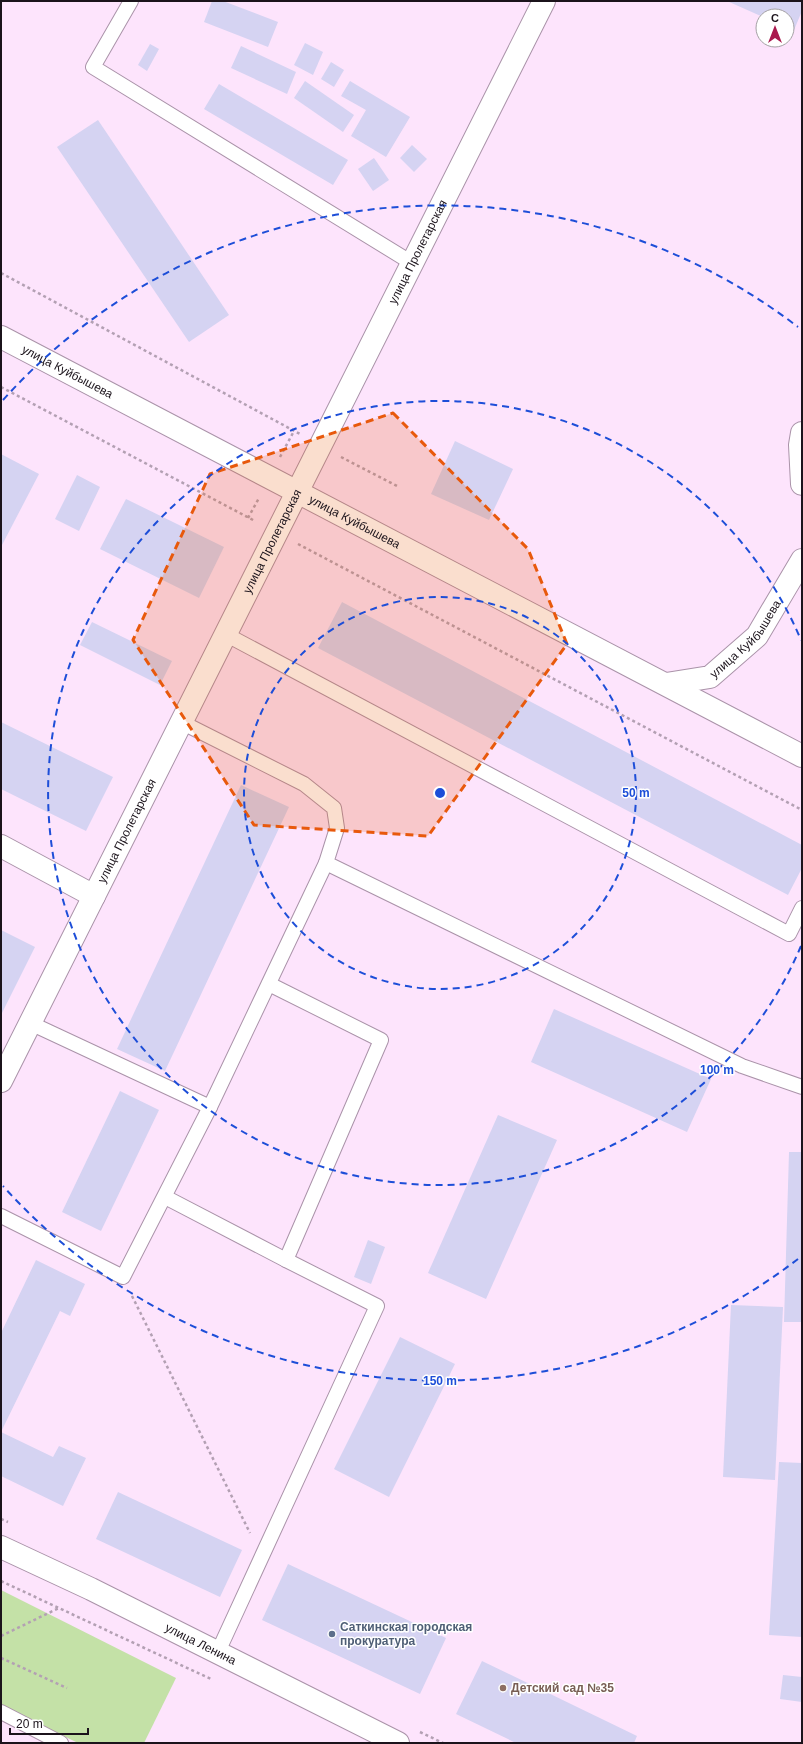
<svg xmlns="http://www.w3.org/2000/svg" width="803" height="1744" viewBox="0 0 803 1744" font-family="Arial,sans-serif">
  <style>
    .green { fill: #c4e1a7 }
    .building { fill: #d5d3f2 }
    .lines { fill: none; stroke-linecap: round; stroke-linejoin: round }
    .service-casing { stroke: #aa93a9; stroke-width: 16 }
    .tertiary-casing { stroke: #aa93a9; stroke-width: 24 }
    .secondary-casing { stroke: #aa93a9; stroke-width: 24 }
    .primary-casing { stroke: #aa93a9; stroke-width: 24 }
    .path { stroke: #b3a0b3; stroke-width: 2.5; stroke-dasharray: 3 3; stroke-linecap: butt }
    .service { stroke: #fff; stroke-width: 14 }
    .tertiary { stroke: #fff; stroke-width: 22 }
    .secondary { stroke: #fff; stroke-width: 22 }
    .primary { stroke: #fff; stroke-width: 22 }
    .marked { fill: #e8590c; fill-opacity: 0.2; stroke: #e8590c; stroke-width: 3; stroke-dasharray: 8 5; stroke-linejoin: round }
    .ring { fill: none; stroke: #1d4ed8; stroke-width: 2; stroke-dasharray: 7 5 }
    .service-dot { fill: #5c6f8a; stroke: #fff; stroke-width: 1.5 }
    .education-dot { fill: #8d6e63; stroke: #fff; stroke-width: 1.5 }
    .labels { text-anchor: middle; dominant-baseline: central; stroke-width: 3; stroke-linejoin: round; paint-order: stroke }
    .street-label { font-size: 12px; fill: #1b131b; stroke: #fff }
    .service-label { font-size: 12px; font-weight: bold; fill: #4e5e75; stroke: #fff; text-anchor: start }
    .education-label { font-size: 12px; font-weight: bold; fill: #785e54; stroke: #fff; text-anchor: start }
    .centre { fill: #1d4ed8; stroke: #fff; stroke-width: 2 }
    .ring-label { font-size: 12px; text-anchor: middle; font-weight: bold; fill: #1d4ed8; stroke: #fff; stroke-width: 3; stroke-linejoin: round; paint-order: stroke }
  </style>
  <rect width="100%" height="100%" fill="#fde4fc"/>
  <path class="green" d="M1,1590L176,1678L144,1743H78L1,1705Z"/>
  <g class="building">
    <path d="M212,1H223L278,22L268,47L204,22Z"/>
    <path d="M727,1H802V11L794,30L787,27V16L763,17Z"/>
    <path d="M305,43L323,52L313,75L294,65Z"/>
    <path d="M150,44L159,49L147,71L138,65Z"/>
    <path d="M241,46L296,72L287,94L231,68Z"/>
    <path d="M331,62L344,70L334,87L321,79Z"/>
    <path d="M305,81L354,115L343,132L294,98Z"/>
    <path d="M350,81L410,117L386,157L351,136L366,110L341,96Z"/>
    <path d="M219,84L348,160L333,185L204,109Z"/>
    <path d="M98,120L229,315L189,342L57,147Z"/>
    <path d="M412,145L427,159L414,172L400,158Z"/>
    <path d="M374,158L389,180L373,191L358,169Z"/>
    <path d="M455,441L513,469L489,520L431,494Z"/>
    <path d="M1,454L39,474L1,547Z"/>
    <path d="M77,475L100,487L79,531L55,519Z"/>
    <path d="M126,499L224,547L199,598L100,549Z"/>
    <path d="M342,602L802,845V868L788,895L318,648Z"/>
    <path d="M92,622L172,661L160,685L80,645Z"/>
    <path d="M1,722L113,777L86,831L1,789Z"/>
    <path d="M241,785L289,807L165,1071L117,1049Z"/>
    <path d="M1,930L35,947L1,1015Z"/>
    <path d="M554,1009L711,1079L687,1132L531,1062Z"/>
    <path d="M120,1091L159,1110L101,1231L62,1212Z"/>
    <path d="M498,1115L557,1140L486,1299L428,1273Z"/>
    <path d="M789,1152H802V1322H784Z"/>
    <path d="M368,1240L385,1247L371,1284L354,1277Z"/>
    <path d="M36,1260L85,1284L70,1316L60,1311L1,1432L53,1457L59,1446L86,1458L63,1506L1,1476V1333Z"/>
    <path d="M731,1305L783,1307L775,1480L723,1477Z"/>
    <path d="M400,1337L455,1364L389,1497L334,1469Z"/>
    <path d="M779,1462L802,1463V1637L769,1635Z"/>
    <path d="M118,1492L242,1550L220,1597L96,1539Z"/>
    <path d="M288,1564L446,1638L420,1694L262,1620Z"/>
    <path d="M482,1661L637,1736L634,1743H516L456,1714Z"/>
    <path d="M783,1675L802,1677V1702L780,1699Z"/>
  </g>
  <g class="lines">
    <defs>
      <g id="service">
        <path d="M131,1L93,67L412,263"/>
        <path d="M225,634L789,934L802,908"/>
        <path d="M181,722L304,784L334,808L337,828L326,863L742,1066L802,1087"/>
        <path d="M30,1023L210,1107L326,863"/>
        <path d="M165,1197L286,1260"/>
        <path d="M1,1216L123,1277L210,1107"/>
        <path d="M217,1654L377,1306L286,1260L381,1040L269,984"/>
        <path d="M1,1712L61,1743"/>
      </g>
      <g id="tertiary">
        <path id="s1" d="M1,337L802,756"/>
        <path id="s2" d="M666,684L710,677L757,636L802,560"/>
        <path d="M1,846L94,896"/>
      </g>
      <g id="secondary">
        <path id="s3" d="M1,1081L544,1"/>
        <path id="s4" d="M1,1547L91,1589L398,1743"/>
      </g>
      <path id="primary" d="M802,433L800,445L802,484"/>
    </defs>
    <use href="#service" class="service-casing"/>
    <use href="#tertiary" class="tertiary-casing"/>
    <use href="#secondary" class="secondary-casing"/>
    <use href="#primary" class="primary-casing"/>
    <g class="path">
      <path d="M1,273L300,434"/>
      <path d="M1,387L255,521"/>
      <path d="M280,457L294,431"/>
      <path d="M341,457L397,486"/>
      <path d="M248,518L259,498"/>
      <path d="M298,544L802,810"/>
      <path d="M132,1296L250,1533"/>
      <path d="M1,1519L8,1522"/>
      <path d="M1,1581L213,1680"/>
      <path d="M1,1636L59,1608"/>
      <path d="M1,1658L67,1688"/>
      <path d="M420,1732L443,1743"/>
    </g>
    <use href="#service" class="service"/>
    <use href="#tertiary" class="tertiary"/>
    <use href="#secondary" class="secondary"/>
    <use href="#primary" class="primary"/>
  </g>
  <path class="marked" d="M393,413L528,549L567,644L428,836L254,825L133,640L210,474Z"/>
  <g class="ring">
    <circle cx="440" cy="793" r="196"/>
    <path d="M801 946A392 392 0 1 1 801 640"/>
    <path d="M798 1259A588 588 0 0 1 3 1186M3 400A588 588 0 0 1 798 327"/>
  </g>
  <circle class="service-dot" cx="332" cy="1634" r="4"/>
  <circle class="education-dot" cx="503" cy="1688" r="4"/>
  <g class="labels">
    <g class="street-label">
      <text stroke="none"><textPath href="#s3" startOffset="928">улица Пролетарская</textPath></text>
      <text stroke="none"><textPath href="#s1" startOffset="75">улица Куйбышева</textPath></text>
      <text stroke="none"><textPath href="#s1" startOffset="399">улица Куйбышева</textPath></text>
      <text stroke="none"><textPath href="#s3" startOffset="604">улица Пролетарская</textPath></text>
      <text stroke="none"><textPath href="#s2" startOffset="97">улица Куйбышева</textPath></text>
      <text stroke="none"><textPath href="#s3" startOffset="280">улица Пролетарская</textPath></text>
      <text stroke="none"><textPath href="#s4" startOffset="222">улица Ленина</textPath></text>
    </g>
    <g class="service-label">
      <text x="340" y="1627">Саткинская городская<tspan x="340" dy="14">прокуратура</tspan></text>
    </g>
    <g class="education-label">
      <text x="511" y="1688">Детский сад №35</text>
    </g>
  </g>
  <circle cx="440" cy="793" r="6" class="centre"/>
  <g class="ring-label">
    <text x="636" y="797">50 m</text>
    <text x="717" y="1074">100 m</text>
    <text x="440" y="1385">150 m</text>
  </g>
  <rect width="803" height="1744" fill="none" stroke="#1b131b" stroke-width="4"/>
  <g transform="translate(775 28)"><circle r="19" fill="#ffffff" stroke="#a4a1a4"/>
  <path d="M0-3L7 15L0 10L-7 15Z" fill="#aa184e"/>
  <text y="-6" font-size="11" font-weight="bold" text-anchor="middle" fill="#1b131b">С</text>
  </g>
  <path d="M10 1728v6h78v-6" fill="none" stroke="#1b131b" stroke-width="2"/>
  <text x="16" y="1728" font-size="12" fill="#1b131b" stroke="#ffffff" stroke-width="3" paint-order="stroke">20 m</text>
</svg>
